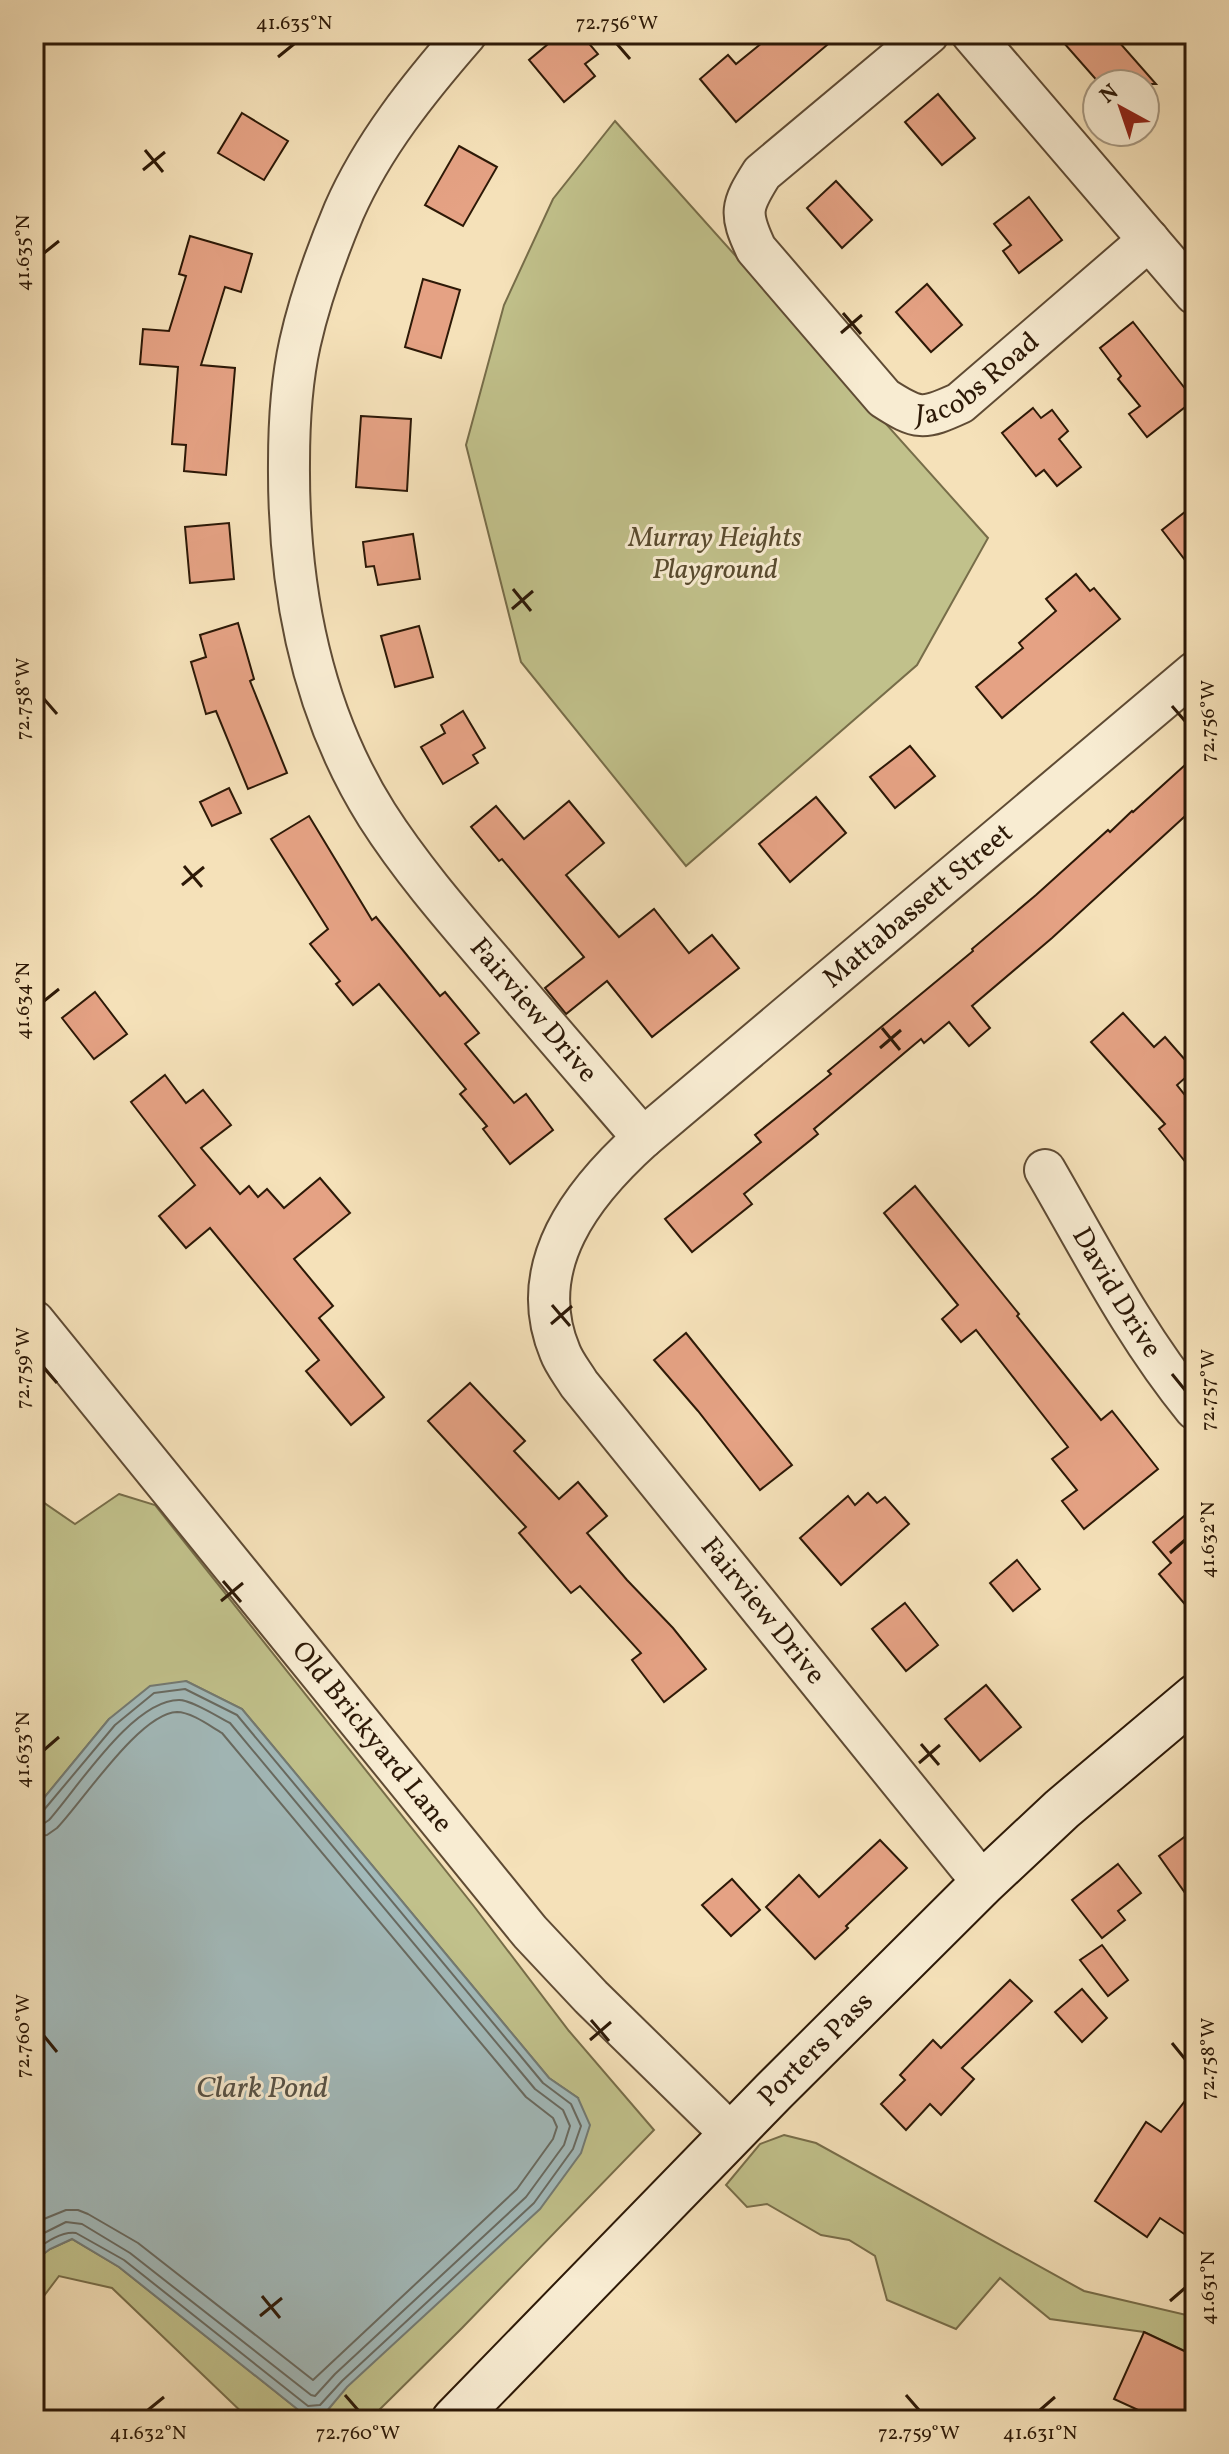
<svg xmlns="http://www.w3.org/2000/svg" width="1229" height="2454" viewBox="0 0 1229 2454" font-family="Vollkorn,serif">
  <style>
    .green { fill: #c1c18b; stroke: #776d49; stroke-width: 2 }
    .water { fill: #a2babb; stroke: #737a73; stroke-width: 2 }
    .lines { fill: none; stroke-linecap: round; stroke-linejoin: round }
    .shore { stroke: #686a61; stroke-width: 2 }
    .building { fill: #e5a284; stroke: #2d1907; stroke-width: 2 }
    .street-casing { stroke: #5f4b34; stroke-width: 44 }
    .secondary-casing { stroke: #2d1907; stroke-width: 48 }
    .street { stroke: #f8ecd2; stroke-width: 40 }
    .secondary { stroke: #f8ecd2; stroke-width: 44 }
    .ticks { fill: none; stroke: #2d1907; stroke-width: 3 }
    .labels { text-anchor: middle; dominant-baseline: central; stroke-width: 6; stroke-linejoin: round; paint-order: stroke }
    .street-label { font-size: 28px; fill: #2d1907; stroke: #f8ecd2 }
    .park-label { font-size: 28px; font-style: italic; fill: #594b2f; stroke: #f8ecd2 }
    .water-label { font-size: 30px; font-style: italic; fill: #565146; stroke: #f8ecd2 }
    .neatline { fill: none; stroke: #2d1907; stroke-width: 3 }
    .ticks-label { font-size: 20px; text-anchor: middle; fill: #2d1907 }
  </style>
  <rect width="100%" height="100%" fill="#f5e1b9"/>
  <filter id="stains"><feTurbulence type="fractalNoise" baseFrequency=".0025" numOctaves="4"/><feColorMatrix values="0 0 0 0 .2 0 0 0 0 .09 0 0 0 0 .02 0 0 0 .5 -.17"/></filter>
  <radialGradient id="worn" r=".72"><stop offset=".6" stop-color="#630" stop-opacity="0"/><stop offset="1" stop-color="#630" stop-opacity=".3"/></radialGradient>
  <g class="green">
    <path d="M615,121L988,538L917,665L686,866L521,662L466,445L504,305L553,199Z"/>
    <path d="M119,1494L155,1505L473,1905L569,2031L654,2130L462,2328L369,2420H250L112,2288L59,2276L34,2309V2261L50,2249L72,2239L119,2267L306,2416L326,2412L578,2098L549,2078L242,1709L186,1681L109,1719L34,1810V1496L75,1524Z"/>
    <path d="M784,2135L816,2143L1084,2291L1195,2317V2356L1144,2332L1050,2319L1000,2278L956,2329L887,2300L875,2256L849,2240L821,2235L767,2204L747,2207L726,2185L760,2144Z"/>
  </g>
  <path class="water" d="M186,1681L242,1709L549,2078L578,2098L590,2125L581,2153L540,2209L347,2387L326,2412L306,2416L119,2267L72,2239L50,2249L34,2261V1810L109,1719L150,1686Z"/>
  <g class="lines">
    <g class="shore">
      <path d="M34,1814L43,1811L115,1725L154,1693L185,1689L237,1715L543,2083L571,2104L581,2126L573,2149L534,2203L342,2381L320,2405L308,2406L124,2260L76,2233C62,2231 46,2242 34,2251"/>
      <path d="M34,1825L43,1824L49,1820C79,1786 133,1700 179,1700C192,1700 218,1717 230,1723L535,2089L563,2110L570,2126L564,2145L526,2197L335,2374L315,2396L311,2395L130,2253L82,2224L66,2222L34,2238"/>
      <path d="M34,1837L47,1835L57,1828C83,1801 140,1713 177,1712C191,1712 210,1726 222,1733L526,2097L553,2118L557,2127L553,2139L517,2189L313,2380L138,2243L88,2214L78,2210H66L34,2223"/>
    </g>
  </g>
  <g class="building">
    <path d="M560,34H581L598,54L585,64L595,76L564,102L529,60Z"/>
    <path d="M773,34H840L736,122L700,79L728,55L736,64Z"/>
    <path d="M1056,34H1112L1156,84H1100Z"/>
    <path d="M938,94L975,138L942,165L905,122Z"/>
    <path d="M242,113L288,141L264,180L218,153Z"/>
    <path d="M459,146L497,167L463,226L425,205Z"/>
    <path d="M836,181L872,220L842,248L807,208Z"/>
    <path d="M1029,197L1062,240L1019,273L1003,251L1011,245L994,224Z"/>
    <path d="M190,236L252,254L241,292L225,287L201,365L235,368L226,475L184,471L186,445L172,444L178,367L140,364L143,329L169,331L186,276L179,274Z"/>
    <path d="M423,279L460,290L441,358L405,347Z"/>
    <path d="M927,284L962,325L931,352L896,312Z"/>
    <path d="M1133,322L1194,400L1147,437L1129,414L1140,406L1118,379L1121,376L1100,348Z"/>
    <path d="M1033,408L1041,418L1052,410L1068,431L1059,439L1081,467L1057,486L1044,470L1036,476L1002,433Z"/>
    <path d="M361,416L411,419L407,491L356,487Z"/>
    <path d="M1195,504V573L1162,530Z"/>
    <path d="M229,523L234,579L190,583L185,527Z"/>
    <path d="M413,534L420,579L378,585L374,566L366,567L363,542Z"/>
    <path d="M1076,574L1090,591L1094,588L1120,619L1002,718L976,687L1023,648L1019,643L1056,611L1046,599Z"/>
    <path d="M238,623L254,679L250,681L287,773L248,789L216,711L206,714L191,662L206,657L200,635Z"/>
    <path d="M419,626L433,677L395,687L381,636Z"/>
    <path d="M463,711L485,748L473,755L478,763L443,784L421,747L445,733L441,725Z"/>
    <path d="M910,746L935,776L895,808L870,777Z"/>
    <path d="M1195,756V807L1052,938L972,1006L990,1028L969,1046L949,1022L924,1043L921,1039L814,1129L818,1134L744,1194L752,1204L692,1252L665,1219L761,1142L755,1135L831,1074L828,1071L973,951L972,949L1036,895L1108,830L1110,832L1132,811L1133,812Z"/>
    <path d="M229,788L241,813L212,826L200,802Z"/>
    <path d="M816,797L846,833L790,882L759,844Z"/>
    <path d="M569,801L604,843L566,875L619,937L654,909L689,953L712,935L739,968L652,1037L607,981L566,1014L545,988L584,957L502,859L499,861L471,827L496,806L524,839Z"/>
    <path d="M309,816L372,920L376,917L440,996L445,992L479,1033L465,1044L514,1103L526,1094L553,1130L510,1164L483,1129L487,1126L460,1094L466,1089L379,984L353,1005L336,984L340,981L310,944L328,929L271,839Z"/>
    <path d="M95,992L127,1034L94,1059L62,1018Z"/>
    <path d="M1123,1013L1154,1047L1165,1037L1194,1070L1177,1085L1192,1104L1195,1101V1174L1159,1129L1165,1124L1091,1042Z"/>
    <path d="M165,1075L186,1103L203,1090L231,1125L201,1148L240,1194L249,1186L258,1197L267,1189L284,1208L320,1178L350,1213L294,1259L333,1306L319,1318L384,1397L351,1425L306,1371L319,1360L210,1228L186,1248L159,1216L195,1185L131,1102Z"/>
    <path d="M915,1186L1019,1314L1017,1316L1101,1420L1112,1411L1158,1469L1084,1529L1062,1501L1077,1490L1052,1459L1068,1447L976,1330L961,1342L942,1319L958,1305L884,1213Z"/>
    <path d="M686,1333L792,1465L760,1490L698,1411L654,1360Z"/>
    <path d="M470,1383L525,1441L514,1451L559,1499L578,1482L607,1516L587,1533L627,1580L673,1628L706,1669L664,1702L632,1660L641,1653L580,1586L571,1593L519,1533L526,1527L428,1421Z"/>
    <path d="M868,1493L877,1503L885,1497L909,1524L841,1585L800,1538L848,1496L855,1505Z"/>
    <path d="M1195,1507V1616L1159,1574L1171,1563L1153,1542Z"/>
    <path d="M1017,1560L1040,1589L1013,1611L990,1583Z"/>
    <path d="M905,1603L938,1645L906,1671L872,1629Z"/>
    <path d="M986,1685L1021,1727L980,1761L945,1719Z"/>
    <path d="M1195,1829V1907L1159,1856Z"/>
    <path d="M880,1840L907,1868L846,1926L848,1928L815,1959L766,1907L799,1875L819,1897Z"/>
    <path d="M1118,1864L1141,1893L1118,1911L1125,1920L1102,1938L1072,1900Z"/>
    <path d="M732,1879L760,1910L731,1936L702,1905Z"/>
    <path d="M1102,1945L1128,1980L1108,1996L1080,1960Z"/>
    <path d="M1010,1980L1032,2001L962,2068L974,2079L941,2115L930,2104L906,2130L881,2104L905,2080L900,2075L933,2040L941,2048Z"/>
    <path d="M1082,1989L1107,2018L1082,2042L1055,2012Z"/>
    <path d="M1195,2088V2241L1160,2218L1147,2237L1095,2201L1146,2122L1161,2132Z"/>
    <path d="M1144,2332L1195,2356V2406L1188,2420H1160L1114,2399Z"/>
  </g>
  <g class="lines">
    <defs>
      <g id="street">
        <path id="s1" d="M466,34C419,88 373,145 344,211C326,254 310,298 300,343C291,383 289,423 289,463C288,585 311,710 377,815C412,870 456,920 498,969C546,1026 595,1082 643,1138C583,1192 524,1266 560,1352C564,1363 573,1374 579,1384L983,1883"/>
        <path id="s2" d="M928,34L762,173C741,206 739,213 756,249L884,398C918,420 923,420 960,403L1149,240"/>
        <path d="M972,34L1195,294"/>
        <path id="s3" d="M643,1138L1195,672"/>
        <path id="s4" d="M1045,1170C1092,1251 1135,1336 1195,1409"/>
        <path id="s5" d="M34,1321L530,1932L591,1997L731,2134"/>
      </g>
      <g id="secondary">
        <path id="s6" d="M454,2420L773,2092L983,1883L1062,1809L1195,1697"/>
      </g>
    </defs>
    <use href="#street" class="street-casing"/>
    <use href="#secondary" class="secondary-casing"/>
    <use href="#street" class="street"/>
    <use href="#secondary" class="secondary"/>
  </g>
  <path class="ticks" d="M617,44L630,59M278,57L294,44M145,150L163,172M143,170L165,152M44,253L59,241M843,313L861,334M841,333L862,315M513,589L531,611M512,609L533,591M44,699L57,714M1172,706L1185,721M184,866L202,887M182,885L204,867M44,1001L59,989M882,1028L900,1050M880,1048L901,1030M552,1305L570,1326M551,1324L572,1306M44,1368L57,1383M1172,1374L1185,1390M1170,1553L1185,1540M223,1581L241,1602M221,1601L243,1583M921,1744L939,1765M44,1750L59,1737M919,1763L940,1745M591,2020L609,2041M44,2036L57,2052M590,2040L611,2022M1172,2043L1185,2059M262,2296L280,2318M1170,2301L1185,2288M260,2316L282,2298M345,2395L358,2410M906,2395L919,2410M148,2410L164,2397M1040,2410L1055,2397"/>
  <g class="labels">
    <g class="street-label">
      <text stroke="none"><textPath href="#s2" startOffset="604">Jacobs Road</textPath></text>
      <text stroke="none"><textPath href="#s3" startOffset="360">Mattabassett Street</textPath></text>
      <text stroke="none"><textPath href="#s1" startOffset="1094">Fairview Drive</textPath></text>
      <text stroke="none"><textPath href="#s4" startOffset="142">David Drive</textPath></text>
      <text stroke="none"><textPath href="#s1" startOffset="1838">Fairview Drive</textPath></text>
      <text stroke="none"><textPath href="#s5" startOffset="536">Old Brickyard Lane</textPath></text>
      <text stroke="none"><textPath href="#s6" startOffset="518">Porters Pass</textPath></text>
    </g>
    <g class="park-label">
      <text x="715" y="538">Murray Heights<tspan x="715" dy="32">Playground</tspan></text>
    </g>
    <g class="water-label">
      <text x="262" y="2089">Clark Pond</text>
    </g>
  </g>
  <rect width="1229" height="2454" fill="none" stroke="#f5e1b9" stroke-width="88"/>
  <g transform="translate(1121 108) rotate(320)"><circle r="38" fill="#f8ecd2" stroke="#a79881" stroke-width="2"/>
  <path d="M0-6L14 30L0 20L-14 30Z" fill="#8f2418"/>
  <text y="-12" font-size="22" font-weight="bold" text-anchor="middle" fill="#2d1907">N</text>
  </g>
  <rect x="44" y="44" width="1141" height="2366" class="neatline"/>
  <g class="ticks-label">
    <text x="294" y="29">41.635°N</text>
    <text x="617" y="29">72.756°W</text>
    <text transform="translate(22 253) rotate(-90)" y="7">41.635°N</text>
    <text transform="translate(22 699) rotate(-90)" y="7">72.758°W</text>
    <text transform="translate(1207 721) rotate(-90)" y="7">72.756°W</text>
    <text transform="translate(22 1001) rotate(-90)" y="7">41.634°N</text>
    <text transform="translate(22 1368) rotate(-90)" y="7">72.759°W</text>
    <text transform="translate(1207 1390) rotate(-90)" y="7">72.757°W</text>
    <text transform="translate(1207 1540) rotate(-90)" y="7">41.632°N</text>
    <text transform="translate(22 1750) rotate(-90)" y="7">41.633°N</text>
    <text transform="translate(22 2036) rotate(-90)" y="7">72.760°W</text>
    <text transform="translate(1207 2059) rotate(-90)" y="7">72.758°W</text>
    <text transform="translate(1207 2288) rotate(-90)" y="7">41.631°N</text>
    <text x="148" y="2439">41.632°N</text>
    <text x="358" y="2439">72.760°W</text>
    <text x="919" y="2439">72.759°W</text>
    <text x="1040" y="2439">41.631°N</text>
  </g>
  <rect width="100%" height="100%" filter="url(#stains)"/>
  <rect width="100%" height="100%" fill="url(#worn)"/>
</svg>
